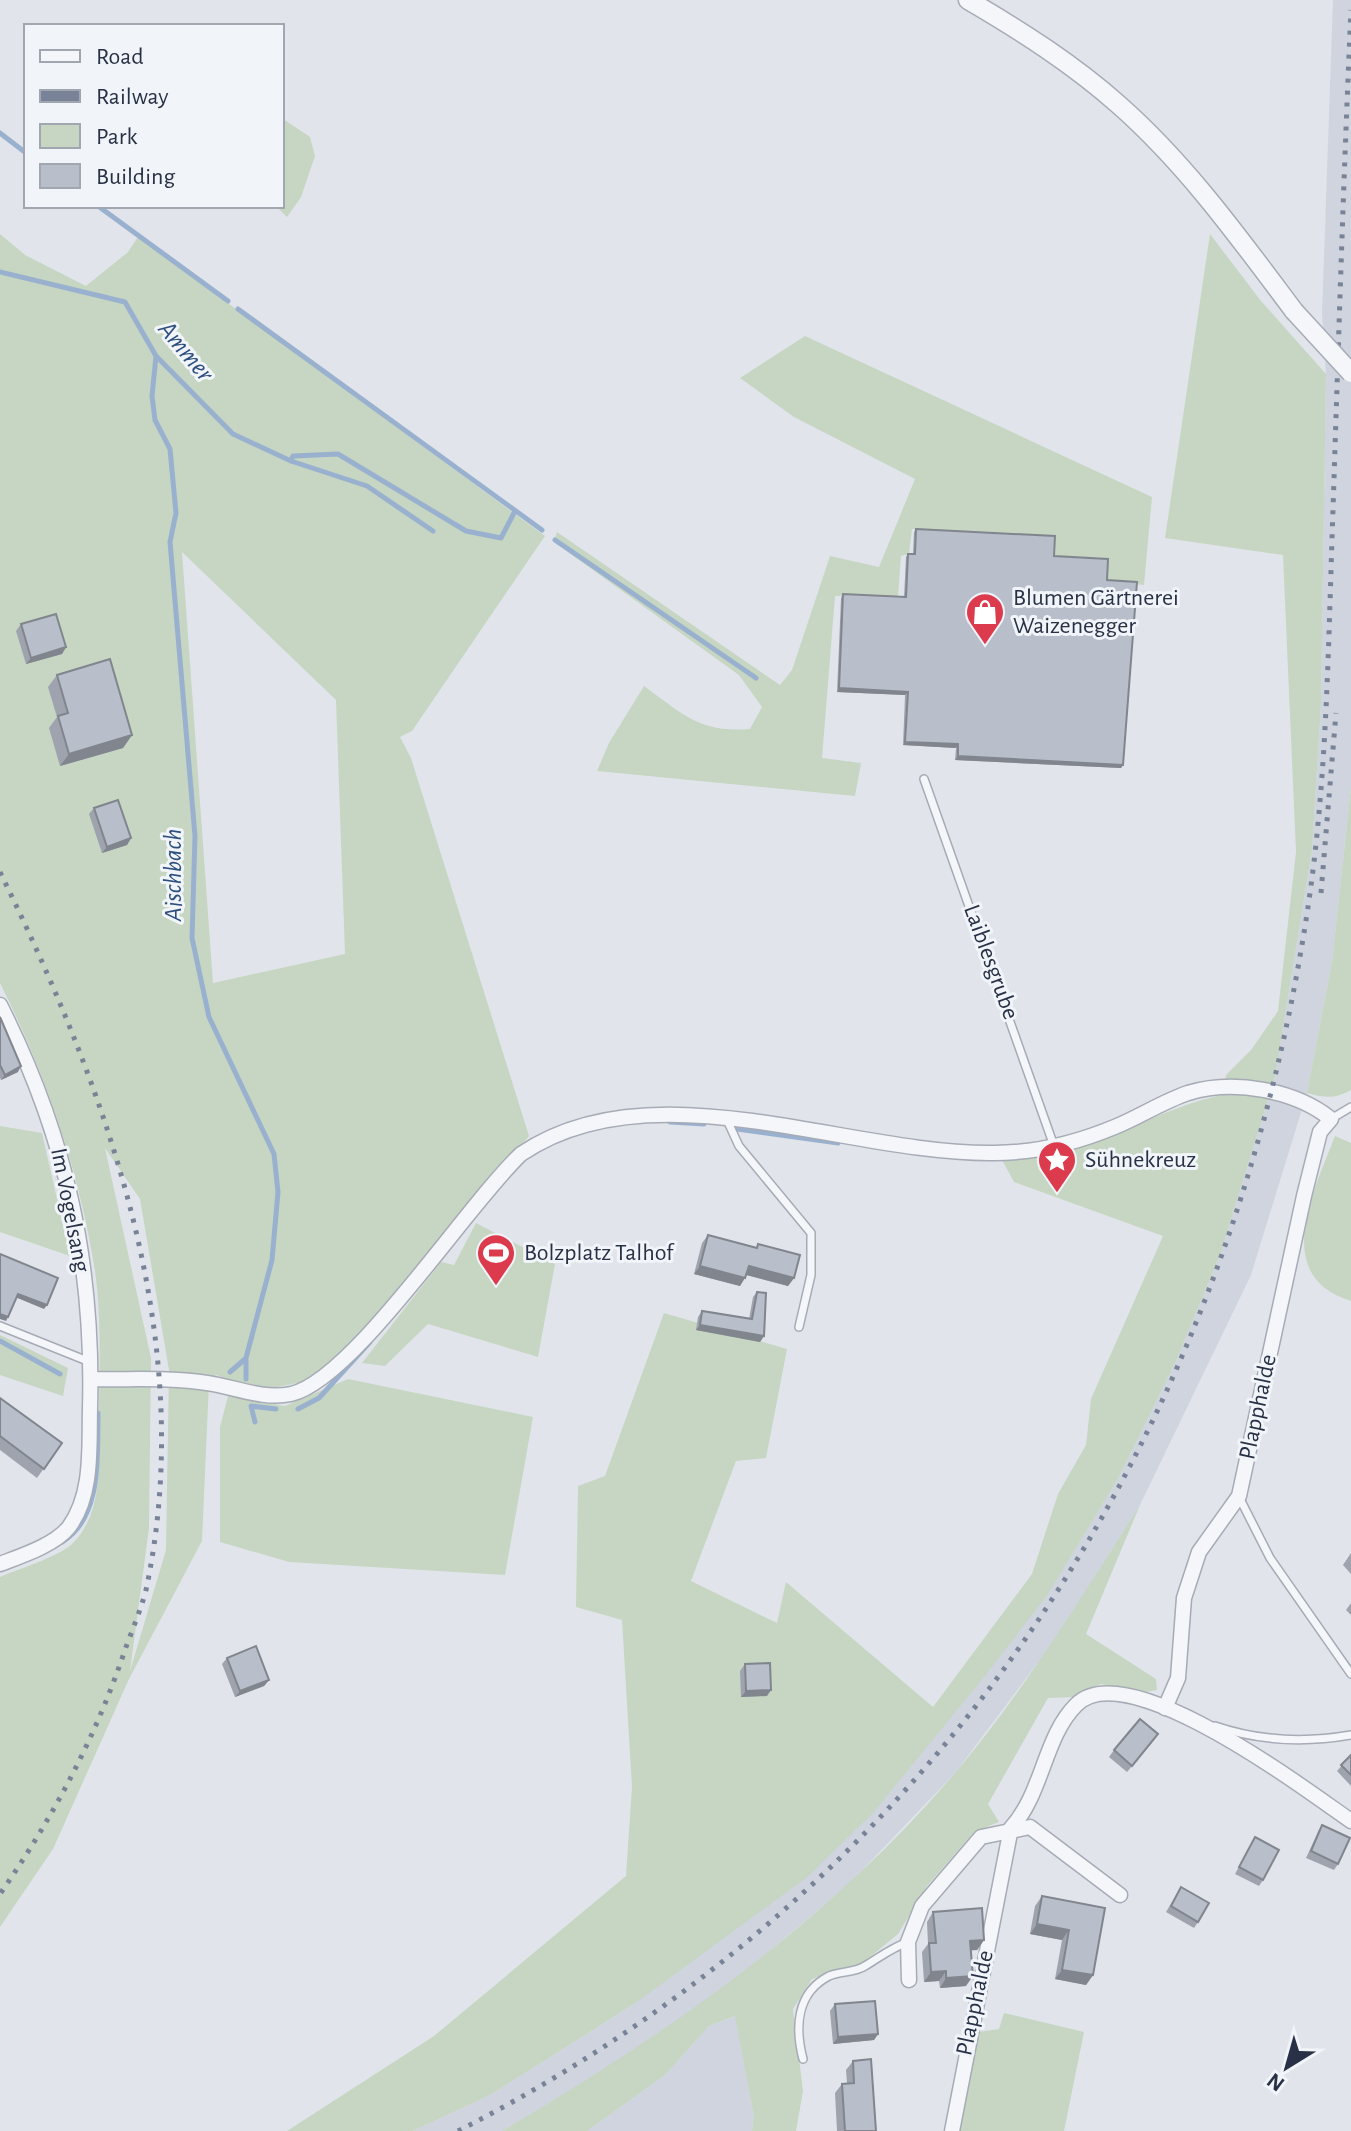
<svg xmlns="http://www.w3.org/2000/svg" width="1351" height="2131" viewBox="0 0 1351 2131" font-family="'Alegreya Sans',sans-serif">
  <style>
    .built { fill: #cfd4de }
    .green { fill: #c6d6c2; fill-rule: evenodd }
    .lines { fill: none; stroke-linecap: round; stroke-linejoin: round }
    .stream { stroke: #99b1cf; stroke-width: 5 }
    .service-casing { stroke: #a6abb6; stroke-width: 10 }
    .minor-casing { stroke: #a6abb6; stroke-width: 17 }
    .tertiary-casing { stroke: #a6abb6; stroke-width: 21 }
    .service { stroke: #f5f6f9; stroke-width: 7 }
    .minor { stroke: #f5f6f9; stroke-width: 14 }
    .tertiary { stroke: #f5f6f9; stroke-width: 18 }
    .rail { stroke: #798397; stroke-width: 5; stroke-dasharray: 4 8; stroke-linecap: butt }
    .tertiary-bridge-casing { stroke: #a6abb6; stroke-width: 21; stroke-linecap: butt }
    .tertiary-bridge { stroke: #f5f6f9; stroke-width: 18 }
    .wall { fill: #9ea3ae }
    .shaded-wall { fill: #81858d }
    .building { fill: #b8beca; stroke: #81858d; stroke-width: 2 }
    .labels { text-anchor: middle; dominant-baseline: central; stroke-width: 6; stroke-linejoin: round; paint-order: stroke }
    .poi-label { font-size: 24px; fill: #283145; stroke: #f1f4f8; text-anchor: start }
    .street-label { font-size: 24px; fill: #283145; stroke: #f1f4f8 }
    .water-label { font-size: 26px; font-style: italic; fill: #2d4e7e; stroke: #f1f4f8 }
  </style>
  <rect width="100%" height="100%" fill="#e1e5eb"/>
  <g class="built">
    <path d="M1333,0H1351V787L1332,962L1307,1093L1251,1275L1140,1505L1055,1640L955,1773L849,1884L735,1980L609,2068L502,2131H413L492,2094L637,2002L1048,1593L1119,1477L1176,1361L1220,1255L1275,1077L1312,850L1321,704L1326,374L1322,314Z"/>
    <path d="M736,2016L754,2116L752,2131H587L665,2075L709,2026Z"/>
  </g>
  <g class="green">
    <path d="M283,119L310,137L315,156L301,197L287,217L276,206H282Z"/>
    <path d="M0,234L25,255L86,286L128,252L138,237L545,536L412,731L400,737L411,758L529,1136L344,1353L308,1381L261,1390L216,1375L209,1383L202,1541L129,1679L53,1849L0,1927V1577C18,1569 58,1557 72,1544C104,1513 98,1463 99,1423C99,1373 102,1320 95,1271C79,1169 46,1075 0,983ZM182,552L336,700L345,954L213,983ZM105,1148L140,1199L169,1370L166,1550L130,1671L149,1528L151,1358Z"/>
    <path d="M1210,234L1261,301L1326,374L1321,704L1312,850L1275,1077L1220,1255L1176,1361L1119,1477L1048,1594L988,1672L873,1813L806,1878L637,2002L492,2094L413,2131H287L434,2036L626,1876L632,1787L622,1620L576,1607L578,1486L605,1476L664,1313L787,1349L766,1458L736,1461L691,1581L777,1623L786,1582L933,1707L1032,1574L1058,1494L1086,1445L1091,1399L1163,1236L1014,1182L1002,1160C1021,1158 1041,1158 1058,1154C1115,1139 1165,1107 1222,1095L1226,1075L1251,1050L1278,1011L1296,852L1283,555L1165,538Z"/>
    <path d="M805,336L1152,497L1144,585L1106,581L1108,558L1054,556V536L912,529L909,554L901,556L898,596H835L822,758L861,763L855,796L597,771L609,743L644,686C683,714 699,733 750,729L762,707L739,675L554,542L557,532L780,685L792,670L830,556L879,567L915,479L794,417L740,378Z"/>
    <path d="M1351,787V1090C1335,1099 1324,1098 1307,1093L1332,962Z"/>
    <path d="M0,1126L42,1133L70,1256L0,1232Z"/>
    <path d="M1335,1136L1351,1143V1301C1270,1276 1314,1191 1335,1136Z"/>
    <path d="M476,1223L555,1264L538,1357L428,1324L385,1366L362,1363L441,1262L454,1265Z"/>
    <path d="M0,1335L68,1368L63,1396L0,1375Z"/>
    <path d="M348,1379L533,1417L505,1575L289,1562L220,1542V1427L228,1396L285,1406Z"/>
    <path d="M1140,1505L1086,1634L1156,1679L1157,1690L1146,1692L1101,1684L1075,1697L1048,1698L988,1804L999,1822L974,1832L927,1886L898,1934L864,1962L812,1979L793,2009L803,2091L796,2131H752L754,2116L735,2016L709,2026L665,2075L587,2131H502C669,2033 828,1922 955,1773C1025,1690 1082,1596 1140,1505Z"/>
    <path d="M1004,2013L1084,2032L1064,2131H958L978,2032L999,2029Z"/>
  </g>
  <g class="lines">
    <g class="stream">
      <path d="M0,133L26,153"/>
      <path d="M98,206L228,301"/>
      <path d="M0,272L125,302L156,356L233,434L291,461L367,486L433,531"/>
      <path d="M238,309L542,530"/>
      <path d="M156,356L152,396L155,420L170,449L176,513L170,542L195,836L192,938L209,1017L274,1154L278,1192L272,1260L246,1358V1379"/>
      <path d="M291,461L293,456L338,454L466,531L501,538L515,511"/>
      <path d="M555,540L756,678"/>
      <path d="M670,1122L704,1124"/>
      <path d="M737,1129L838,1143"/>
      <path d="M0,1341L60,1374"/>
      <path d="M230,1372L245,1359"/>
      <path d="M298,1409L319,1398L370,1342"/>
      <path d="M255,1422L251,1406L276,1409"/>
      <path d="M62,1542C103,1517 97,1455 98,1413"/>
    </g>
    <defs>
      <g id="service">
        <path d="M924,779L1054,1146"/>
        <path d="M1331,1119L1351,1107"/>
        <path d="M727,1120L739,1146L811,1233V1275L799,1327"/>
        <path d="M0,1326L90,1362"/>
        <path d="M1239,1497L1270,1558L1351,1674"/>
        <path d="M1215,1726C1259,1741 1305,1743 1351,1735"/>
        <path d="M803,2059C795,2028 796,1993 829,1976C840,1971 854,1973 865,1966C880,1957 891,1948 908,1942"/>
      </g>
      <g id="minor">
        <path d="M0,1005C66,1136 94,1262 90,1409C89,1449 93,1494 69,1527C55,1545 21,1556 0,1564"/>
        <path d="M91,1379C129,1380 169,1377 207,1383C236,1387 262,1400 291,1394C353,1380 467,1205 521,1154C651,1065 848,1155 994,1153C1036,1153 1079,1142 1117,1126C1141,1116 1164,1101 1188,1093C1234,1079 1295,1090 1331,1119L1320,1132L1304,1196L1239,1496L1199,1552L1184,1598L1178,1678L1165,1708"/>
        <path d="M909,1980L908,1942L922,1906L981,1837L1030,1827L1120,1895"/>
        <path d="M952,2131L1011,1828C1043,1793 1044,1737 1076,1705C1126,1653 1306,1790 1351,1821"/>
      </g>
      <path id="tertiary" d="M968,0C1021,31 1073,64 1119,105C1187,165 1240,239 1294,311"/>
    </defs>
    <use href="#service" class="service-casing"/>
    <use href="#minor" class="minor-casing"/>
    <use href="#tertiary" class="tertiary-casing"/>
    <use href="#service" class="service"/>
    <use href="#minor" class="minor"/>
    <use href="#tertiary" class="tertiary"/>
    <g class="rail">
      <path d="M0,872C108,1093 199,1341 146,1590C141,1609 133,1628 126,1647C96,1737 54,1816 0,1894"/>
      <path d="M1321,893L1336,713"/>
      <path d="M458,2131C942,1884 1229,1437 1308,907C1326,786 1328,661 1332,539C1338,362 1343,186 1351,10"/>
    </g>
    <defs>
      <path id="tertiary-bridge" d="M1294,311L1351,373"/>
    </defs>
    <use href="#tertiary-bridge" class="tertiary-bridge-casing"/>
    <use href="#tertiary-bridge" class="tertiary-bridge"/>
  </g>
  <g class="wall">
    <path d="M916,529L1054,556L1107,580L1123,765L1121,768L955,760L956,748L903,745L905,695L837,692L841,598L843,594L904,597L906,557L908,554H913L914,532Z"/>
    <path d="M21,624L66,647L62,654L26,664L16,631Z"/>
    <path d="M57,675L132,735L123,748L60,766L49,728L57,717L48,687Z"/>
    <path d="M94,808L131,838L127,845L102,853L89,814Z"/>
    <path d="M0,1017L18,1072L1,1080L0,1078Z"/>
    <path d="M708,1235L756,1248L758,1244L794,1278L788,1286L746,1275L740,1286L694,1274L702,1243Z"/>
    <path d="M757,1292L764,1336L760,1342L696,1330L698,1317L702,1311L749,1319L753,1297Z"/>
    <path d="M0,1398L62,1443L37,1478L0,1450Z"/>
    <path d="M1351,1553V1574L1343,1565Z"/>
    <path d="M1351,1603V1615L1346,1610Z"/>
    <path d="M227,1658L269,1680L264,1686L235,1697L222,1664Z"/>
    <path d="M745,1664L767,1696L741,1697L740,1671Z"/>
    <path d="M1154,1740L1127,1772L1109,1757L1114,1750Z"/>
    <path d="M1351,1755V1786L1337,1771Z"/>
    <path d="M1322,1825L1338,1864L1334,1870L1306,1858L1318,1832Z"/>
    <path d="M1255,1837L1263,1880L1259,1886L1235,1874Z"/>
    <path d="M1181,1887L1198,1922L1194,1928L1166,1912Z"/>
    <path d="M1042,1896L1105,1908L1093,1975L1086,1985L1055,1979L1062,1940L1030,1934L1035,1906Z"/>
    <path d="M933,1912L984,1940L977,1950H971L966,1986L940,1988L939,1981L924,1982L922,1952L928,1944L927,1922Z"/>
    <path d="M835,2004L878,2034L874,2040L833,2044L830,2011Z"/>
    <path d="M853,2061L876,2131H837L835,2093L842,2084L847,2083L846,2070Z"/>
  </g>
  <g class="shaded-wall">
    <path d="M66,647L62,654L26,664L31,658Z"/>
    <path d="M839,688L908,692L905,695L837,692Z"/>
    <path d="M132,735L123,748L60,766L69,754Z"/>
    <path d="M905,742L958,744L956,748L903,745Z"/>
    <path d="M958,756L1123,765L1121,768L955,760Z"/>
    <path d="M131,838L127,845L102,853L107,847Z"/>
    <path d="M21,1066L18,1072L1,1080L5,1075Z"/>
    <path d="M700,1266L745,1278L740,1286L694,1274Z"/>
    <path d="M749,1266L794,1278L788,1286L743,1274Z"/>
    <path d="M18,1294L47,1305L44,1309L15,1297Z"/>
    <path d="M0,1314L8,1317L6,1321L0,1319Z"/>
    <path d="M700,1325L764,1336L760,1342L696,1330Z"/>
    <path d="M269,1680L264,1686L235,1697L240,1691Z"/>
    <path d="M771,1690L767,1696L741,1697L746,1691Z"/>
    <path d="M1037,1924L1069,1930L1062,1940L1030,1934Z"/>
    <path d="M984,1940L977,1950L963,1951L970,1941Z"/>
    <path d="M1062,1970L1093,1975L1086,1985L1055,1979Z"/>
    <path d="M946,1971L939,1981L924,1982L931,1972Z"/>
    <path d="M973,1976L966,1986L940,1988L946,1978Z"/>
    <path d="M878,2034L874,2040L833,2044L838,2037Z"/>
  </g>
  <g class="building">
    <path d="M916,529L1055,536L1054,556L1108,559L1107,580L1137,582L1123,765L958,756V744L905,742L908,692L839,688L843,594L906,597L908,554H915Z"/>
    <path d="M56,614L66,647L31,658L21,624Z"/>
    <path d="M110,659L132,735L69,754L58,716L68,713L57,675Z"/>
    <path d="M118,800L131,838L107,847L94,808Z"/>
    <path d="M0,1017L21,1066L5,1075L0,1065Z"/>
    <path d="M708,1235L757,1248L758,1244L800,1255L794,1278L749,1266L745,1278L700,1266Z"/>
    <path d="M0,1254L58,1278L47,1305L18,1294L8,1317L0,1314Z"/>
    <path d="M757,1292L766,1293L764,1336L700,1325L702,1311L752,1319Z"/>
    <path d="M0,1398L62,1443L44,1469L0,1436Z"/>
    <path d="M256,1646L269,1680L240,1691L227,1658Z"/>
    <path d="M770,1663L771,1690L746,1691L745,1664Z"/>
    <path d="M1140,1719L1158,1734L1132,1766L1114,1750Z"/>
    <path d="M1351,1755V1775L1341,1765Z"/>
    <path d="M1322,1825L1350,1838L1338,1864L1311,1851Z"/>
    <path d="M1255,1837L1279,1850L1263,1880L1239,1867Z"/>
    <path d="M1181,1887L1209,1903L1198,1922L1171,1906Z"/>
    <path d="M1042,1896L1105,1908L1093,1975L1062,1970L1069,1930L1037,1924Z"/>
    <path d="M982,1908L984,1940L970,1941L973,1976L946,1978V1971L931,1972L929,1943H936L933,1912Z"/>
    <path d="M875,2001L878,2034L838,2037L835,2004Z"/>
    <path d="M871,2059L876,2131H845L842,2084L854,2083L853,2061Z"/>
  </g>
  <defs>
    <symbol id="shop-pin" viewBox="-11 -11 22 30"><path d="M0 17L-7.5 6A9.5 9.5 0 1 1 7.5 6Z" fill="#dc3b4e" stroke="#f1f4f8"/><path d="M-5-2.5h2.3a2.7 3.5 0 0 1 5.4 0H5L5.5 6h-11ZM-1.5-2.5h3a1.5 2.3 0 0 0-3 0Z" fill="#fff"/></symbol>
    <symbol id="sight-pin" viewBox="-11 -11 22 30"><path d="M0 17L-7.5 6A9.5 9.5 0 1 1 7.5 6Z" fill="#dc3b4e" stroke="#f1f4f8"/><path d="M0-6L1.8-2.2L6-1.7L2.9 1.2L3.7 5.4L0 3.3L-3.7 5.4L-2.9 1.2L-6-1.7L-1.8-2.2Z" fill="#fff"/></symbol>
    <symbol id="stadium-pin" viewBox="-11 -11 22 30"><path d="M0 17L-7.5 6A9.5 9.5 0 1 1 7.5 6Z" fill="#dc3b4e" stroke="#f1f4f8"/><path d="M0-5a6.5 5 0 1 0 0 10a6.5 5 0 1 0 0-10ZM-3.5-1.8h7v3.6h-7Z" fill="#fff"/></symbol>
  </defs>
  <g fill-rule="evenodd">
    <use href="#shop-pin" x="963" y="590" width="44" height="60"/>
    <use href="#sight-pin" x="1035" y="1138" width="44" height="60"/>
    <use href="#stadium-pin" x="474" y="1231" width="44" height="60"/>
  </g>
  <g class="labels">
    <g class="poi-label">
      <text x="1013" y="598">Blumen Gärtnerei<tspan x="1013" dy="28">Waizenegger</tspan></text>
      <text x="1085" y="1160">Sühnekreuz</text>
      <text x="524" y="1253">Bolzplatz Talhof</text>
    </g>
    <g class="street-label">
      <text transform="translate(991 962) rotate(70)">Laiblesgrube</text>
      <text transform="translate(70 1210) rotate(79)">Im Vogelsang</text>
      <text transform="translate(1258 1407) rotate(-78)">Plapphalde</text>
      <text transform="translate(975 2003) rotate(-78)">Plapphalde</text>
    </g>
    <g class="water-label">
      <text transform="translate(186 351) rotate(50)">Ammer</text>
      <text transform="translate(173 875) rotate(-90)">Aischbach</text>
    </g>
  </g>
  <rect x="24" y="24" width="260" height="184" fill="#f1f4f8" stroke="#a1a6b0" stroke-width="2"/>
  <rect x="40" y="50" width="40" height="12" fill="#f5f6f9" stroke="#a1a6b0" stroke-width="2"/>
  <text x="96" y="64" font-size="24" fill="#283145">Road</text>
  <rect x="40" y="90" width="40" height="12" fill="#798397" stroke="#a1a6b0" stroke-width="2"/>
  <text x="96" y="104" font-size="24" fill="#283145">Railway</text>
  <rect x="40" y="124" width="40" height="24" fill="#c6d6c2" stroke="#a1a6b0" stroke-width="2"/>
  <text x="96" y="144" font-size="24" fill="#283145">Park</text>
  <rect x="40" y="164" width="40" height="24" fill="#b8beca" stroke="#a1a6b0" stroke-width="2"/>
  <text x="96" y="184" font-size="24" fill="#283145">Building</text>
  <g transform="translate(1287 2067) rotate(217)" stroke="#f1f4f8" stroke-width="6" paint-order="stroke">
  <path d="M0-6L14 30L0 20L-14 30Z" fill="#283145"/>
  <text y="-12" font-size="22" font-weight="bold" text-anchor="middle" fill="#283145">N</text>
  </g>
</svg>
